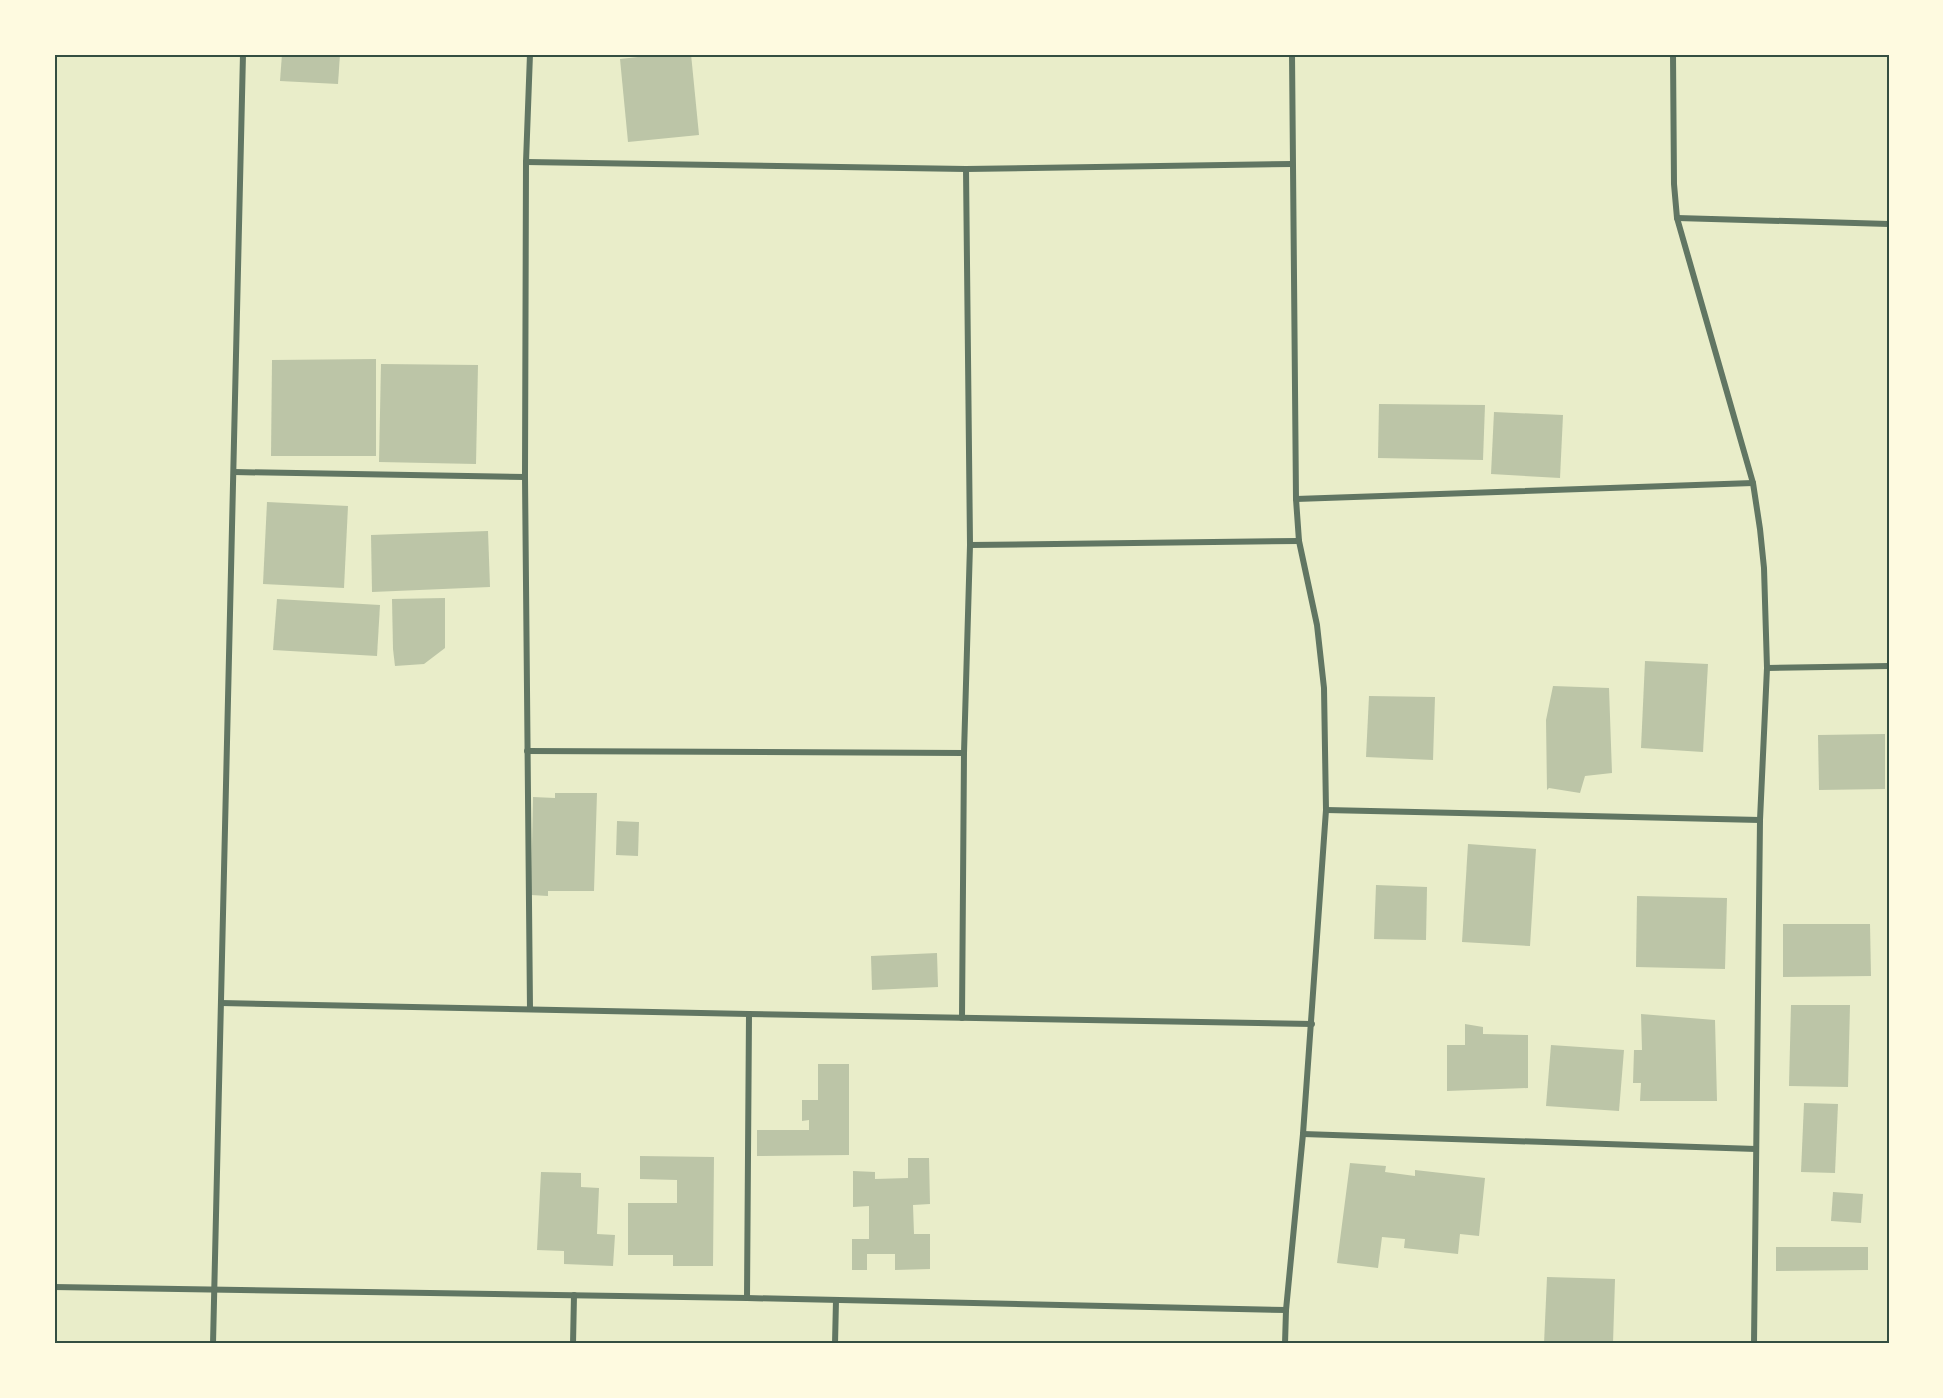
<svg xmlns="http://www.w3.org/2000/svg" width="1943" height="1398" viewBox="0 0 1943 1398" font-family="'Work Sans',sans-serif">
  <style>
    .building { fill: #bcc5a7 }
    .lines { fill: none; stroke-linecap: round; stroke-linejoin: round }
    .minor { stroke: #617663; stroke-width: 6 }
    .neatline { fill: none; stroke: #344e41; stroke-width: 2 }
  </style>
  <rect width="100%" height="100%" fill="#e9edc9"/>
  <g class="building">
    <path d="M282,54H340L338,84L280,81Z"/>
    <path d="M665,54H691L699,135L628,142L620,59Z"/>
    <path d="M376,359V456H271L272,360Z"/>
    <path d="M381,364L478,365L476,464L379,462Z"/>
    <path d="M1379,404L1485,405L1483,460L1378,458Z"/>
    <path d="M1494,412L1563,415L1560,478L1491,474Z"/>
    <path d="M267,502L348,506L344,588L263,584Z"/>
    <path d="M488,531L490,587L372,592L371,535Z"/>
    <path d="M445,598V648L424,664L395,666L393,649L392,599Z"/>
    <path d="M277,599L380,605L377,656L273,650Z"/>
    <path d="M1645,661L1708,664L1703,752L1641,748Z"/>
    <path d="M1553,686L1609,688L1612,773L1585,776L1580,793L1549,788L1547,790L1546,720Z"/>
    <path d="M1369,696L1435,697L1433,760L1366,757Z"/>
    <path d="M1885,734V789L1819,790L1818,735Z"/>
    <path d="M555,793H597L594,891H548V896L531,895L533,797L555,798Z"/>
    <path d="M617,821L639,822L638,856L616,855Z"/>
    <path d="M1468,844L1536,849L1530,946L1462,942Z"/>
    <path d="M1376,885L1427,887L1426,940L1374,939Z"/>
    <path d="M1637,896L1727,898L1725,969L1636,967Z"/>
    <path d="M1783,924H1870L1871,976L1783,977Z"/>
    <path d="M937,953L938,987L872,990L871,956Z"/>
    <path d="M1791,1005H1850L1848,1087L1789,1086Z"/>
    <path d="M1641,1014L1715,1020L1717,1101H1640L1641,1083H1633L1634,1050H1642Z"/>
    <path d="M1465,1024L1483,1027V1034L1528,1035V1088L1447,1091V1045H1465Z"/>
    <path d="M1551,1045L1624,1050L1619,1111L1546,1106Z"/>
    <path d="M818,1064H849V1155L757,1156V1130H809V1120L802,1121V1100H818Z"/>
    <path d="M1804,1103L1838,1104L1835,1173L1801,1172Z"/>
    <path d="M640,1156L714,1157L713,1266H673V1255H628V1203H677V1180L640,1179Z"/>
    <path d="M908,1158H929L930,1204L913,1205L914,1234H930V1269L895,1270V1254H867V1270H852V1239H869V1206L853,1207V1171L875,1172V1179L908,1178Z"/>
    <path d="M1350,1163L1386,1166L1385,1172L1415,1176V1170L1485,1178L1479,1236L1460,1234L1458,1254L1404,1248L1405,1239L1382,1237L1378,1268L1337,1263Z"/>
    <path d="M541,1172L581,1173V1187L599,1188L597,1234L615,1235L613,1266L564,1264V1251L537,1250Z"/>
    <path d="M1833,1192L1863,1194L1861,1223L1831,1221Z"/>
    <path d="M1776,1247H1868V1270L1776,1271Z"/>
    <path d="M1547,1277L1615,1279L1613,1344H1544Z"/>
  </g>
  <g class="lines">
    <g class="minor">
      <path d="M1673,54L1674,184L1677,218L1753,483L1760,529L1764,568L1767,668L1760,820L1754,1344"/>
      <path d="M526,162L966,169L1292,164"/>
      <path d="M1677,218L1889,224"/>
      <path d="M234,472L525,477"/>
      <path d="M1296,499L1753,483"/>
      <path d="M970,545L1299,541"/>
      <path d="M1767,668L1889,666"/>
      <path d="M527,751L964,753"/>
      <path d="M1326,810L1760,820"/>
      <path d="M221,1003L749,1014L1312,1024"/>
      <path d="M530,1009L525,477L526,162L530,54"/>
      <path d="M962,1018L964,753L970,545L966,169"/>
      <path d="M1303,1134L1756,1149"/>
      <path d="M54,1287L747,1298L1286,1310"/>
      <path d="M747,1298L749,1014"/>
      <path d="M213,1344L243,54"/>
      <path d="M573,1344L574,1295"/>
      <path d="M835,1344L836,1300"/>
      <path d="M1285,1344L1286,1310L1303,1134L1326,810L1324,688L1317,625L1299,541L1296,499L1292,54"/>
    </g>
  </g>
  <rect width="1943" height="1398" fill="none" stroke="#fefae0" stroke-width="111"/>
  <rect x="56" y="56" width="1832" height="1286" class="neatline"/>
</svg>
